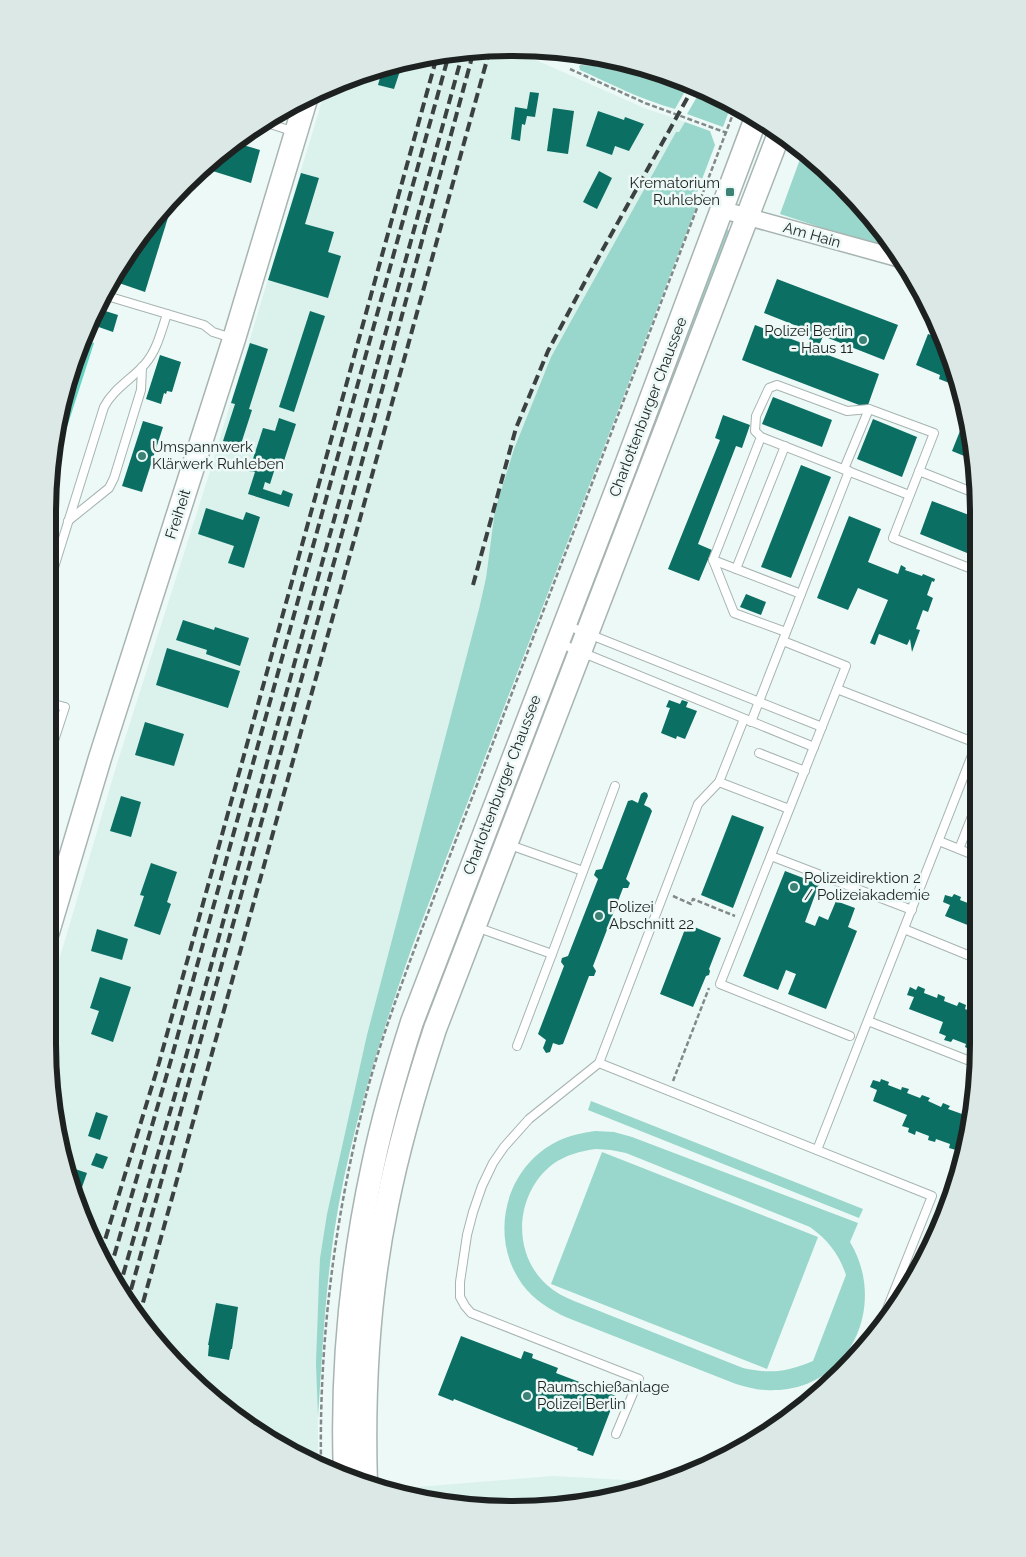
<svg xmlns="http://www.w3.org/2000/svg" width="1026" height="1557" viewBox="0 0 1026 1557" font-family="Raleway,sans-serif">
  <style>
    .built { fill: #daf1ec }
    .green { fill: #99d6cb; fill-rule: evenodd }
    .water { fill: #64d4c2 }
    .building { fill: #0b6f63 }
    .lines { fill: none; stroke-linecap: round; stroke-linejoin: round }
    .lane-casing { stroke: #a7b4b1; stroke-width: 10 }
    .street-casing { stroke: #a7b4b1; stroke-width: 19 }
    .secondary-casing { stroke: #a7b4b1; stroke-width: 25 }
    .path { stroke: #818a88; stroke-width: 2.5; stroke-dasharray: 5 2.5; stroke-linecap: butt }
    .lane { stroke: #fff; stroke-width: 8 }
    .street { stroke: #fff; stroke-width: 16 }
    .secondary { stroke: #fff; stroke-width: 22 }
    .tram { stroke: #3b4140; stroke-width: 1 }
    .rail { stroke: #3b4140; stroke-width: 4; stroke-dasharray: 10 5; stroke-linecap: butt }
    .poi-dot { fill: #3d8276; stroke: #ecf9f6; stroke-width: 2 }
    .labels { text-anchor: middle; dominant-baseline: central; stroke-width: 5; stroke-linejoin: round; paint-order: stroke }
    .poi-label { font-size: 15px; fill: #1d2221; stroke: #ecf9f6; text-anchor: start }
    .street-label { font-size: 15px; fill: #1d2221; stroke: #ecf9f6 }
    .rim { fill: none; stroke: #1d2221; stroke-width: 6 }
  </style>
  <rect width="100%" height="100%" fill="#ecf9f6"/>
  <g class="built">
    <path d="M482,49L520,50V53L644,108L685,122L678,133L676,132L551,357L514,449L495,510L486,578L479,609L436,776L327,1214L320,1258L317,1333L318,1461L251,1425L248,1411L234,1416L230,1413L126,1303L72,1193L48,1044V998L117,764L207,481L326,88L392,63Z"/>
    <path d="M553,1476L659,1482L634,1494L483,1509L395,1491L394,1489Z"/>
  </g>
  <g class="green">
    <path d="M581,65L652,70L665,73L689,84L675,109C642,100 611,84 580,70L579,66Z"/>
    <path d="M701,90L732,103L723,127L687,114Z"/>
    <path d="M685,122L710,131L715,145L693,203L697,205L412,947C379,1041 349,1135 334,1233C325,1294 322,1357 318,1418L316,1363L319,1278L320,1258L327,1214L367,1035L479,609L486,578L495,510L514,449L551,357L676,132H679Z"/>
    <path d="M803,151C809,155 815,159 820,164C829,171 828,180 839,184L882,229L896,252L780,214Z"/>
    <path d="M724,228L732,232L631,488L640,450Z"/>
    <path d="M591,1101L863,1209L859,1218L588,1110Z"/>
    <path d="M595,1131L614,1132L632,1137L858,1223L850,1242C888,1305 850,1389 774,1390C761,1391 749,1388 736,1384L568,1318C550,1310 534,1300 522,1284C488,1236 505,1167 558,1141C570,1135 583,1133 595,1131ZM596,1149L611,1150L626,1153L810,1227C828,1240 839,1254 846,1275L813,1361C787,1372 770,1374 743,1368L574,1301C564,1297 555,1292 547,1285C511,1253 515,1193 553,1164C566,1155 580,1151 596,1149Z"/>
    <path d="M602,1152L818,1237L767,1369L551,1284Z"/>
  </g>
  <path class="water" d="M82,339L94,343L51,477L52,452Z"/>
  <g class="building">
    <path d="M403,62L394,89L378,85L383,67Z"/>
    <path d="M367,73L364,83L350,79L354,78Z"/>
    <path d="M530,92L539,93L535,117L527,116L525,125L522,124L520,141L511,139L515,107L527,109Z"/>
    <path d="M553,108L574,111L568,154L547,151Z"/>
    <path d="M598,111L624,120L625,117L644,124L629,151L615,146L612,155L586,146Z"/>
    <path d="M238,139L236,143L260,150L251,183L203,168L229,144Z"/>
    <path d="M599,171L612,178L597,209L583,202Z"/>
    <path d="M301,173L319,178L305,224L334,232L328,252L341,256L328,298L268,280Z"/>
    <path d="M175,195L145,292L116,282L163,206Z"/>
    <path d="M777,279L898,325L884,360L823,336L817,351L879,374L867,408L742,360L755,325L807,345L812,332L764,313Z"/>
    <path d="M99,309L118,315L113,332L90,324Z"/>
    <path d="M310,311L325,316L294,412L279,407Z"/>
    <path d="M928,334L943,339L959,382L953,380L952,384L939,379L940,375L916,365Z"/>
    <path d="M250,343L268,349L249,409L252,410L240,447L223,441L235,404L231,403Z"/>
    <path d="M160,355L181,362L172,392L167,391L166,394L164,393L161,404L146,399Z"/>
    <path d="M773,397L832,420L822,447L762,424Z"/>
    <path d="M723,415L750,425L742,448L736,446L698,544L712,550L699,581L668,569L720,440L715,438Z"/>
    <path d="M279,418L296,424L282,467L276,465L270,484L265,482L263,489L281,495L283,490L293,494L289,507L248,494L255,472L249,471L263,428L275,431Z"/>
    <path d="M873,419L917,437L902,477L857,459Z"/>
    <path d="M143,421L163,427L142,492L122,486Z"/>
    <path d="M964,421L968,422L974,460L952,451Z"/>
    <path d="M801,465L831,477L791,578L761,567Z"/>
    <path d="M932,501L977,518V557L920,534Z"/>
    <path d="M206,508L243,520L246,512L260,517L244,568L228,563L234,546L198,534Z"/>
    <path d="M849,516L881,529L868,562L898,574L901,565L906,568L905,570L922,576L923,574L935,579L934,582L932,581L927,595L933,598L928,612L923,610L916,629L920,630L912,652L910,639L907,645L879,634L875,645L870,643L888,600L858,588L848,610L817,598Z"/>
    <path d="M746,594L766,602L761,615L740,607Z"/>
    <path d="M183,620L214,630L215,627L249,638L240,666L206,654L207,650L176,640Z"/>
    <path d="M167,648L240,671L228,708L156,685Z"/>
    <path d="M669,700L680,704L682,700L688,702L686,707L697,711L685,739L677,736L676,739L661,733L670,708L666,707Z"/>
    <path d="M145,722L184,734L174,766L135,755Z"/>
    <path d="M644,792L647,793L648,796L644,805L650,808L652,811L626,879L630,883L628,888H623L593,966L596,971L594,976H589L563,1044L559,1045L553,1043L550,1052L546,1053L543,1048L546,1040L538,1034L564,966L561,962L562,958L568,956L598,879L594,875L596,870L602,869L628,801L632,800L638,803L641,794Z"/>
    <path d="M121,796L141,802L131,837L110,831Z"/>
    <path d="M732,815L764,827L733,908L701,895Z"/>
    <path d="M151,863L177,872L167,902L171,904L160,935L134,926L144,896L140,895Z"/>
    <path d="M785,871L819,884L805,922L815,926L819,916L828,920L836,901L855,908L848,927L857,931L826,1009L788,994L796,974L786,970L778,990L743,976Z"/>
    <path d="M954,894L961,897L960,900L973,905L975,899V928L945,916L950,905L943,902L945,895L952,897Z"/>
    <path d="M687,924L721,938L709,969L710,971L709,975L706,976L693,1007L660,994Z"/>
    <path d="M97,929L128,939L122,960L91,951Z"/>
    <path d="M100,977L131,987L113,1042L91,1034L99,1011L90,1008Z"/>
    <path d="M918,986L925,989L924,993L937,998L938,994L945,997L944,1001L957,1006L959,1002L966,1005L965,1009L975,1013V1048L973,1047L971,1050L965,1047L966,1044L953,1039L951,1042L944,1040L946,1036L939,1033L943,1022L909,1009L914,997L907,995L910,987L916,990Z"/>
    <path d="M881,1079L889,1082L888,1085L901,1090L902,1087L909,1089L907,1093L920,1098L922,1095L930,1098L928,1101L941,1107L943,1103L950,1106L948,1109L962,1114L963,1111L970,1114L969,1117L971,1118L963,1149L957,1147L956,1150L949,1148L950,1144L936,1139L935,1142L928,1140L929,1136L916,1131L915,1135L908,1132L909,1128L902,1126L907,1115L873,1101L877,1090L870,1087L873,1080L880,1082Z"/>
    <path d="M96,1112L108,1116L100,1140L88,1136Z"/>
    <path d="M96,1153L108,1157L103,1169L91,1165Z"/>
    <path d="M69,1167L87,1173L81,1190L71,1187L68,1170Z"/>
    <path d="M216,1303L238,1307L232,1349H231L229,1360L208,1356L209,1345H208Z"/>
    <path d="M461,1336L521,1359L524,1351L533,1354L532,1358L558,1368L556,1373L616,1396L593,1456L577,1450L578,1448L454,1399L453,1401L438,1395Z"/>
  </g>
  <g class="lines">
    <defs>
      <g id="lane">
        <path d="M264,122L295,132"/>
        <path d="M107,296L204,325L213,332L232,338"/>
        <path d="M761,437L713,560L734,613L786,632"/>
        <path d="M844,469L869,409"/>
        <path d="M919,471L977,494"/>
        <path d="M909,495L761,437L755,431L756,416L769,388L777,385L847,411L869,409L934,433L893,538L977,571"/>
        <path d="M68,521L109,488L114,478L141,390L142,367"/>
        <path d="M713,560L801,594"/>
        <path d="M736,569L785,446"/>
        <path d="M51,577L104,407C113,389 132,379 145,364C157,350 161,332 167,314"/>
        <path d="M566,625L822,727"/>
        <path d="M50,626L53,616L50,611"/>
        <path d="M783,641L846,666L720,984L850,1036"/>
        <path d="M559,643L814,747"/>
        <path d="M837,689L976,743"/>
        <path d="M751,722L849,471"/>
        <path d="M759,753L805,771"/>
        <path d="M49,756L65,707L50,703"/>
        <path d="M719,782L789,809"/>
        <path d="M939,841L976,856"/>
        <path d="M507,844L583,871"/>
        <path d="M959,849L976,806"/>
        <path d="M771,856L912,910"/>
        <path d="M476,927L552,954L517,1046"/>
        <path d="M904,929L975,958"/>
        <path d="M552,954L615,786"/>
        <path d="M868,1021L975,1063"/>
        <path d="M599,1063L932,1196L883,1319"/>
        <path d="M817,1150L976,745"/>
        <path d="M616,1434L639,1379L471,1313L465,1306L460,1297V1282L467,1235L473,1212L482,1186L493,1163L504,1147L529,1119L599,1063L698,804L719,782L744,719"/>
      </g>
      <path id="street" d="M723,210L901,259"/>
      <g id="secondary">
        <path d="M48,932L100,758L234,339L307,96"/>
        <path d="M345,1475C341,1371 351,1267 373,1165C383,1117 397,1069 412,1022L626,465L756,118"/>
        <path d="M366,1485C363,1392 368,1297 387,1205C399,1145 416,1087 435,1029L779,134"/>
      </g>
    </defs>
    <use href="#lane" class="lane-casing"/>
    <use href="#street" class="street-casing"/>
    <use href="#secondary" class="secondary-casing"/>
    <g class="path">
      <path d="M570,69L645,103L727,133"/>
      <path d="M673,896L691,904L693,899L735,916"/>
      <path d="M673,1081L709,988"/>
      <path d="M321,1462C319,1335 336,1207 369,1084C383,1033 402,983 420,934L736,106"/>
    </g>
    <use href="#lane" class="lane"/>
    <use href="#street" class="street"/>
    <use href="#secondary" class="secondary"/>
    <path class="tram" d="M478,1508L520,1505"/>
    <g class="rail">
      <path d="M427,223L474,50"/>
      <path d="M473,585L516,428L548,351L588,276L694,86"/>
      <path d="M101,1253L159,1063L437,56"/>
      <path d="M110,1270L169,1067L449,54"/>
      <path d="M119,1289L185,1060L463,52"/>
      <path d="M127,1304L382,390L428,218"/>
      <path d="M139,1317L490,49"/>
    </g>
  </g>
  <g class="poi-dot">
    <rect x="725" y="187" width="10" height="10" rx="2.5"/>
    <circle cx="863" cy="340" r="5"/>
    <circle cx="142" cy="456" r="5"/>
    <circle cx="794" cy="887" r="5"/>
    <circle cx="599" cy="916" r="5"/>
    <circle cx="527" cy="1396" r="5"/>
  </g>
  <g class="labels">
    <g class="poi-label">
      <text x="720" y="183" text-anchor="end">Krematorium<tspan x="720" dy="17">Ruhleben</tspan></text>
      <text x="853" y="331" text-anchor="end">Polizei Berlin<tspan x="853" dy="17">- Haus 11</tspan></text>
      <text x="152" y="447">Umspannwerk<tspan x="152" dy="17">Klärwerk Ruhleben</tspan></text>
      <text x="804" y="878">Polizeidirektion 2<tspan x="804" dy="17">/ Polizeiakademie</tspan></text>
      <text x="609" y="907">Polizei<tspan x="609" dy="17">Abschnitt 22</tspan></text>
      <text x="537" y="1387">Raumschießanlage<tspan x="537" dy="17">Polizei Berlin</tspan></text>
    </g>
    <g class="street-label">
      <text transform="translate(812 235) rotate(16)">Am Hain</text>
      <text transform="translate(648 407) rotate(-69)">Charlottenburger Chaussee</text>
      <text transform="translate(178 514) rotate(-72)">Freiheit</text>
      <text transform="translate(502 785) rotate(-69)">Charlottenburger Chaussee</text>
    </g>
  </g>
  <path d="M0 0H1026V1557H0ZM513 56H513A457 457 0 0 1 970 513V1044A457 457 0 0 1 513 1501H513A457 457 0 0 1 56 1044V513A457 457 0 0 1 513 56Z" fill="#dbe8e5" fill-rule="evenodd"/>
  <path class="rim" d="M513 56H513A457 457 0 0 1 970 513V1044A457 457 0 0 1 513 1501H513A457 457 0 0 1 56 1044V513A457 457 0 0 1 513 56Z"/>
</svg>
